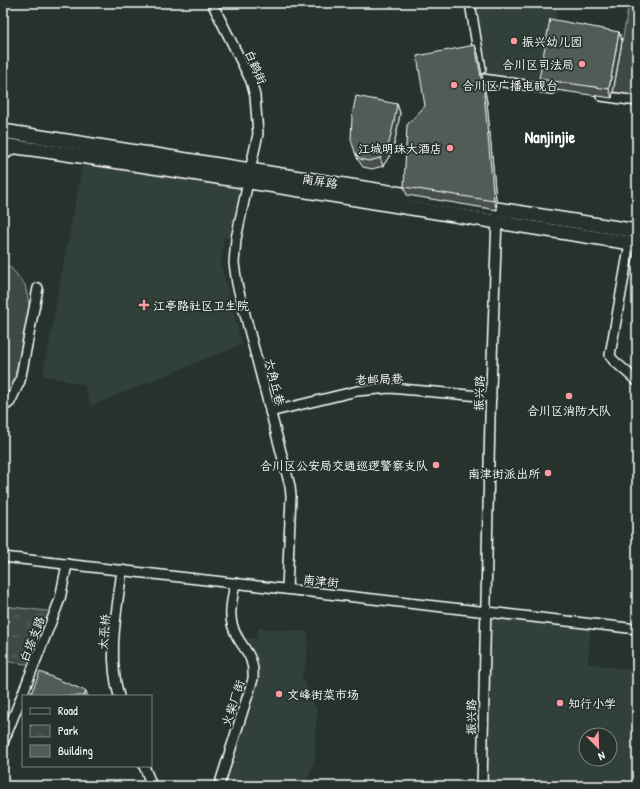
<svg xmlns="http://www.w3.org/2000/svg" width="640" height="789" viewBox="0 0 640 789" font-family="'Patrick Hand','LXGW WenKai TC',sans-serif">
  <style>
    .built { fill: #333f3a; fill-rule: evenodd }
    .park { fill: url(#park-tufts); stroke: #9ea4a2 }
    .pitch { fill: #3e4944; stroke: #9ea4a2 }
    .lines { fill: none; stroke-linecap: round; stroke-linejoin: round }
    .minor-casing { stroke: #fff; stroke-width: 12 }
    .tertiary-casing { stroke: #fff; stroke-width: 14 }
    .secondary-casing { stroke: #fff; stroke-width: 16 }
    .minor { stroke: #26332d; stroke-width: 9 }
    .tertiary { stroke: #26332d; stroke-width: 11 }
    .secondary { stroke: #26332d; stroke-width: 13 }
    .wall { fill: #464f4b; stroke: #fff }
    .shaded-wall { fill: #39403d; stroke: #fff }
    .building { fill: #515c57; stroke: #fff }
    .poi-dot { fill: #ff9aa2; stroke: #26332d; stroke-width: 1.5 }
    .labels { text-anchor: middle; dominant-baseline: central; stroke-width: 3.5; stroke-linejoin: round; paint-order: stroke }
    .poi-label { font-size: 12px; fill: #fff; stroke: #26332d; text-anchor: start }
    .street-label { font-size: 12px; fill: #fff; stroke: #26332d }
    .district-label { font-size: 16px; font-weight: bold; fill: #fff; stroke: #26332d }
  </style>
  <defs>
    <pattern id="park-tufts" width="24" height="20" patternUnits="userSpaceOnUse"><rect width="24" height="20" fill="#3e4944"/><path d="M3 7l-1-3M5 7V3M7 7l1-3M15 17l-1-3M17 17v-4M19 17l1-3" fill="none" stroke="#5b6460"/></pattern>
  </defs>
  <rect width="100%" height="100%" fill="#26332d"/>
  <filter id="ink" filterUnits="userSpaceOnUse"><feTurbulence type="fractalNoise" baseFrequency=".025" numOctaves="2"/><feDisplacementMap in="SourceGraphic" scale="8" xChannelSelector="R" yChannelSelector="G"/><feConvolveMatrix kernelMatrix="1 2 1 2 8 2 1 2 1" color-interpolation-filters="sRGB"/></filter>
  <g filter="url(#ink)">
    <g class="built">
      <path d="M470,3H542L558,5L542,88L483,79Z"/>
      <path d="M84,157L248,182L236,239L224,237L221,265L242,344L91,406L84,385L43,375Z"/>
      <path d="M485,611L591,624L588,663L637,671V784L629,778L620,786H482ZM586,735H610V759H586Z"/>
      <path d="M258,628L308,632L307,660L302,676L317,710L314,763L304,786H219L253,679L238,637L257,639Z"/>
    </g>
    <path class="park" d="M3,606L55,612L34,665L3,661Z"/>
    <g class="pitch">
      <path d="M629,3H637V101L612,98Z"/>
      <path d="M3,263L12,269L25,285L32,318L20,381L3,407Z"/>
    </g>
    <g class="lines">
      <defs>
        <g id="minor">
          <path d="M212,3L251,81L255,96L258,134L250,170"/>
          <path d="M470,3L481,69"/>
          <path d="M483,79L552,89"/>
          <path d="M601,96L637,101"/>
          <path d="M248,182L236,239L234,263L237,284L290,486L291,496L287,589"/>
          <path d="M630,243L610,355L613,360L637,381"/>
          <path d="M3,407L10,402L20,381L38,288"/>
          <path d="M270,412L357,391L390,388L491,397"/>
          <path d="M3,557L637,629"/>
          <path d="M119,696C107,655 117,611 122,570"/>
          <path d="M3,743L55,612L60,599L67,564"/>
          <path d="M144,766L152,786"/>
          <path d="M219,786L253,679C255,651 239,648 233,627C228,614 233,596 235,583"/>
          <path d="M482,786L490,418L497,217"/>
        </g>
        <path id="tertiary" d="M3,155L14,146"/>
        <g id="secondary">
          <path d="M3,131L637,231"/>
          <path d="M3,145C215,174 426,212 637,244"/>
        </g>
      </defs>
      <use href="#minor" class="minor-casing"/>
      <use href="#tertiary" class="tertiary-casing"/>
      <use href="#secondary" class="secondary-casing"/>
      <use href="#minor" class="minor"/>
      <use href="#tertiary" class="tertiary"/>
      <use href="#secondary" class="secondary"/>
    </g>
    <g class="wall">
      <path d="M619,32L622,41L612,98L542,88L539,79Z"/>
      <path d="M478,53L487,102L497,210L407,195L404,187L425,106Z"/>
      <path d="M397,104L400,113L397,131L392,152L383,166L372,169L363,167L358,160L355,152Z"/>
    </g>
    <g class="shaded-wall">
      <path d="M619,32L622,41L612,98L609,89Z"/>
      <path d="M475,45L478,53L487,102L497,210L494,201Z"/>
      <path d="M397,104L400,113L397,131L392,152L383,166L380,158Z"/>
      <path d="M86,691L88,696H84Z"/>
    </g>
    <g class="building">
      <path d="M550,19L619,32L609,89L539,79Z"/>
      <path d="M475,45L484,93L494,201L404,187L407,125L425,106L417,56Z"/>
      <path d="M356,96L397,104L394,122L389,143L380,158L369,161L360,159L355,152L351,140L352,117Z"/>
      <path d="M40,672L86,691L84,696H30Z"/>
    </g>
  </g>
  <g class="poi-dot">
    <circle cx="514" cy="41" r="4"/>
    <circle cx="582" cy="64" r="4"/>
    <circle cx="454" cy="85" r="4"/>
    <circle cx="450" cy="148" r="4"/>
    <path d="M142 299h4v4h4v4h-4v4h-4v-4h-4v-4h4z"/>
    <circle cx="569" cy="396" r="4"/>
    <circle cx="436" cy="465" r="4"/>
    <circle cx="548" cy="473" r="4"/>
    <circle cx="279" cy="694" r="4"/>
    <circle cx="560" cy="703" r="4"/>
  </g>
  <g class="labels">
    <g class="poi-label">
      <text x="522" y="41">振兴幼儿园</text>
      <text x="574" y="64" text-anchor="end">合川区司法局</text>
      <text x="462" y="85">合川区广播电视台</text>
      <text x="442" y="148" text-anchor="end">江城明珠大酒店</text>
      <text x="153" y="305">江亭路社区卫生院</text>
      <text x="569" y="410" text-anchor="middle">合川区消防大队</text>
      <text x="428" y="465" text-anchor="end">合川区公安局交通巡逻警察支队</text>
      <text x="540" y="473" text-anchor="end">南津街派出所</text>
      <text x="287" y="694">文峰街菜市场</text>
      <text x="568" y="703">知行小学</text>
    </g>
    <g class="street-label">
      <text transform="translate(256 67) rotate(67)">白鹤街</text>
      <text transform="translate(320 181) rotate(9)">南屏路</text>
      <text transform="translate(379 379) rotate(-2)">老邮局巷</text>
      <text transform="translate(275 382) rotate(76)">六角丘巷</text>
      <text transform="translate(479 393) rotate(-88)">振兴路</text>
      <text transform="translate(321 581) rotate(6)">南津街</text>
      <text transform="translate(104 632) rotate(-86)">太平桥</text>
      <text transform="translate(32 639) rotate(-69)">白塔支路</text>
      <text transform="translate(233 703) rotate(-72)">火柴厂街</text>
      <text transform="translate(471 717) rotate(-89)">振兴路</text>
    </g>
    <g class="district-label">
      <text x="550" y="137">Nanjinjie</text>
    </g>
  </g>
  <rect width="640" height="789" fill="none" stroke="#26332d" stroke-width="16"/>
  <rect x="8" y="8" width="624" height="773" fill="none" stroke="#fff" stroke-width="1.5" filter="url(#ink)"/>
  <rect x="22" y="695" width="130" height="72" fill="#26332d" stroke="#7d8581"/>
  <rect x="30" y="708" width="20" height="6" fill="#26332d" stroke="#7d8581"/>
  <text x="58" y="715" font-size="12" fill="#ffffff">Road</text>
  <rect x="30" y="725" width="20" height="12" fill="url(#park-tufts)" stroke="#7d8581"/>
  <text x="58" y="735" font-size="12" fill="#ffffff">Park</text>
  <rect x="30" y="745" width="20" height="12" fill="#515c57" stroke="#7d8581"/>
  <text x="58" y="755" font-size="12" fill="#ffffff">Building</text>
  <g transform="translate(598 747) rotate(157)"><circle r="19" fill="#26332d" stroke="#7d8581"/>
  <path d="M0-3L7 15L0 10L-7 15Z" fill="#ff9aa2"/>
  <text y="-6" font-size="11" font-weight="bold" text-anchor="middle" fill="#ffffff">N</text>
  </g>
</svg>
